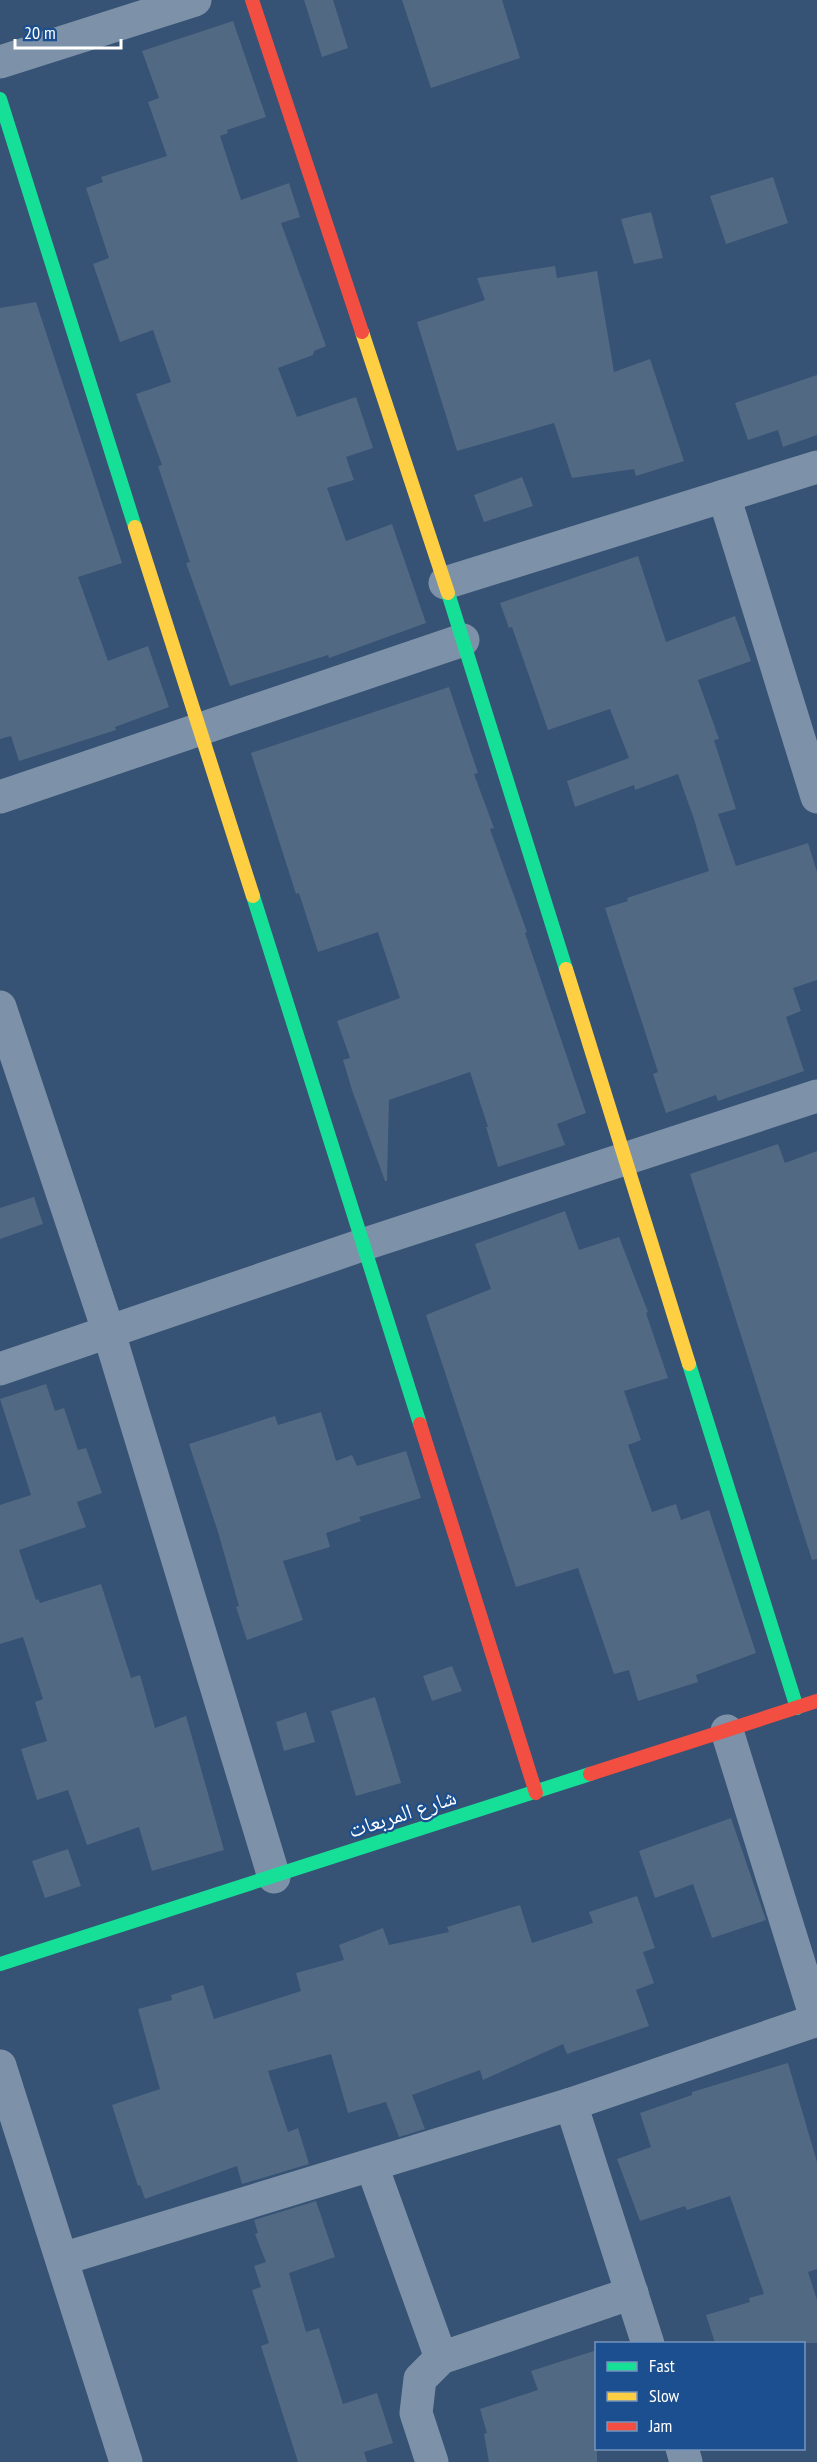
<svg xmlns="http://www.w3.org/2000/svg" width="817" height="2462" viewBox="0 0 817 2462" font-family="'PT Sans Narrow','Noto Naskh Arabic',sans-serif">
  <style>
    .building { fill: #526984 }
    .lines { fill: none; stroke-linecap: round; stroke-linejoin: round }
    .street { stroke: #7d92a8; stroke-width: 33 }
    .fast { stroke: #16e098; stroke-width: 14 }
    .slow { stroke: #ffcf43; stroke-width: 14 }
    .jam { stroke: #f24e42; stroke-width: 14 }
    .labels { text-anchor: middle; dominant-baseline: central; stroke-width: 4.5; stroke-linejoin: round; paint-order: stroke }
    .street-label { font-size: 22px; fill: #fff; stroke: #1b4f8f }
  </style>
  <rect width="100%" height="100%" fill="#365274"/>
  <g class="building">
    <path d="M304,0H333L348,48L322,57Z"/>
    <path d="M402,0H502L520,58L431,88Z"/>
    <path d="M233,21L266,117L227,130L228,133L220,136L241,200L289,183L300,217L281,223L326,346L314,351L313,355L278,368L297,417L356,397L373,448L346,457L354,480L327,488L346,541L392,524L426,623L329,658L328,655L230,686L186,563L190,562L158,466L162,465L136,394L171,382L153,330L120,342L93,264L109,258L86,188L103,182L101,177L167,156L148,102L159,98L142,51Z"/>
    <path d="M773,177L788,223L726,244L710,196Z"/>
    <path d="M651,212L663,258L634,264L621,219Z"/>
    <path d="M555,266L557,278L597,271L614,372L650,359L684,461L636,476L634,469L572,478L554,423L457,451L417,322L485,300L477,278Z"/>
    <path d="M36,302L122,563L78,577L108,661L148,646L169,707L115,727L116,730L19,761L11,736L0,739V308Z"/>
    <path d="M817,375V435L783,447L778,430L748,440L735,403Z"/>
    <path d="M522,477L533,506L484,522L474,495Z"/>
    <path d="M638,556L666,642L735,616L751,661L698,680L719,739L714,740L736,809L718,814L736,866L808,843L817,872V980L793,988L801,1011L786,1017L804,1071L718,1101L716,1095L666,1113L653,1074L658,1072L605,908L628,901L627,898L709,871L694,819L678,774L635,790L634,785L575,807L567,781L629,758L610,709L548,730L512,627L509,628L500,603Z"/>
    <path d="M449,687L478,773L474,774L494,828L490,829L527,932L525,933L586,1113L557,1124L565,1145L498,1167L486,1127H488L470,1072L389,1100L387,1181H385L352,1090L343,1060L350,1058L337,1021L400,998L378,932L318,952L299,893L296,894L251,753Z"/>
    <path d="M778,1144L785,1163L817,1151V1559L812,1560L690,1174Z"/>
    <path d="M34,1197L43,1224L0,1239V1208Z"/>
    <path d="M565,1211L579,1250L619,1237L648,1312L646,1313L668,1378L624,1391L641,1440L628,1445L652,1512L676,1504L681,1520L709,1510L756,1653L696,1675L698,1682L638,1701L629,1670L614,1674L578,1568L516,1587L426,1315L491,1289L475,1244Z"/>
    <path d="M46,1384L55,1411L64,1408L78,1450L86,1448L102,1493L77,1502L86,1527L19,1550L36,1600L38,1599L40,1603L101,1584L131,1678L140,1675L155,1728L186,1716L224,1850L152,1871L139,1827L87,1845L68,1790L37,1800L21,1749L47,1741L35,1702L43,1699L23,1637L0,1644V1505L31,1495L0,1399Z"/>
    <path d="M321,1412L336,1461L352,1455L357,1466L406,1451L421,1498L359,1517L361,1521L326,1533L330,1547L283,1561L303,1620L247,1640L236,1607L239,1606L218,1532L189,1444L275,1416L278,1425Z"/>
    <path d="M452,1666L462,1691L432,1701L423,1676Z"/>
    <path d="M375,1697L401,1783L356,1796L331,1711Z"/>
    <path d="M306,1712L315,1742L284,1751L276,1722Z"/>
    <path d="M731,1818L766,1920L712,1938L693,1884L655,1898L639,1851Z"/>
    <path d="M68,1849L81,1886L45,1898L32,1861Z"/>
    <path d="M637,1896L655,1948L643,1952L654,1983L636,1990L649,2026L567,2054L563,2044L483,2080L480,2070L412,2095L425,2129L399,2137L386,2102L348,2113L331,2054L268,2071L288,2132L298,2128L309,2164L242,2184L237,2166L145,2199L140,2185L138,2186L112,2105L160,2089L138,2009L172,2000L171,1995L203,1985L214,2019L301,1991L296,1973L344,1960L339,1945L383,1928L389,1945L449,1932L447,1927L520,1905L532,1943L593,1923L589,1912Z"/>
    <path d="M788,2063L817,2162V2269L808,2272L817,2300V2343H715L706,2315L750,2302L749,2298L764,2294L730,2196L687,2210L685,2206L640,2221L617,2159L651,2147L640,2113L692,2095V2092Z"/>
    <path d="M316,2201L335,2257L289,2273L306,2332L319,2328L343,2404L377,2393L393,2443L364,2452L367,2462H298L261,2346L269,2343L252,2290L261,2287L254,2266L266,2262L255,2234L258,2233L254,2220Z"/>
    <path d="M597,2350V2462H489L484,2434L487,2433L480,2409L538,2390L531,2371Z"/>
  </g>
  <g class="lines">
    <g class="street">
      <path d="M0,62L195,0"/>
      <path d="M724,496L817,797"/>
      <path d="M445,583L817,467"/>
      <path d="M0,797L463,640"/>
      <path d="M0,1007L109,1333L274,1877"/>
      <path d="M0,1369L365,1244L817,1096"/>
      <path d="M727,1731L817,2021"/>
      <path d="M0,2066L126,2462"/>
      <path d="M571,2104L648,2344"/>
      <path d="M372,2166L441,2358"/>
      <path d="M62,2259L571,2104L817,2020"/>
      <path d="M682,2448L686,2462"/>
      <path d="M432,2462L416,2413L420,2379L441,2358L632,2293"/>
    </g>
    <g class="fast">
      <path d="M0,99L135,527"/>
      <path d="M448,593L566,969"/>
      <path d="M253,896L420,1424"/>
      <path d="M689,1364L797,1708"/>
      <path d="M0,1964L590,1774"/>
    </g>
    <g class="slow">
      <path d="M362,332L448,593"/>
      <path d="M135,527L253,896"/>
      <path d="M566,969L689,1364"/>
    </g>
    <g class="jam">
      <path d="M252,0L362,332"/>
      <path d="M420,1424L536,1793"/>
      <path d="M590,1774L817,1701"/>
    </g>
  </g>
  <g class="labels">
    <g class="street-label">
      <text transform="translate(402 1813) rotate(-18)">شارع المربعات</text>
    </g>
  </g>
  <rect x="595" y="2342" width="210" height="108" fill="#1b4f8f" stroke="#7695bc" stroke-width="1.5"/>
  <rect x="607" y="2362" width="30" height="9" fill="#16e098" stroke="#7695bc" stroke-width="1.5"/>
  <text x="649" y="2372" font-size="18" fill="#ffffff">Fast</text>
  <rect x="607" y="2392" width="30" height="9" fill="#ffcf43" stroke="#7695bc" stroke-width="1.5"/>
  <text x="649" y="2402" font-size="18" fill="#ffffff">Slow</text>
  <rect x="607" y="2422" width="30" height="9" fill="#f24e42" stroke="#7695bc" stroke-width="1.5"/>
  <text x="649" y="2432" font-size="18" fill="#ffffff">Jam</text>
  <path d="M15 39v9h106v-9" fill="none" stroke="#ffffff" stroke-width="3"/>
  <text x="24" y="39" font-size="18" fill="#ffffff" stroke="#1b4f8f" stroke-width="4.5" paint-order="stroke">20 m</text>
</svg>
